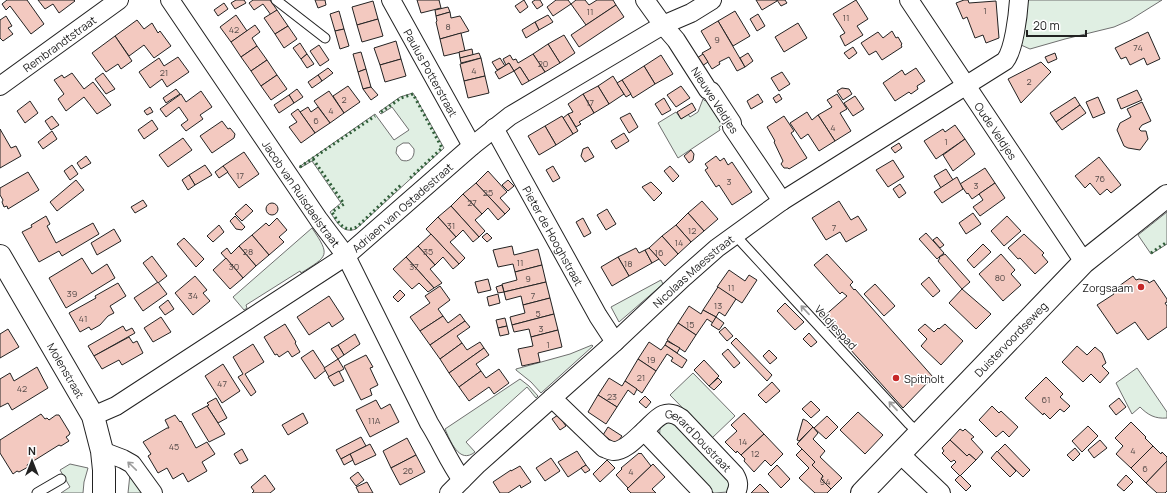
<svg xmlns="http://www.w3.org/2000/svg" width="1167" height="493" viewBox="0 0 1167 493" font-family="Manrope,sans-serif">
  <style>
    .green { fill: #e0efe3; stroke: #6f6f6f; fill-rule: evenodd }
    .building { fill: #f3c9c0; stroke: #222 }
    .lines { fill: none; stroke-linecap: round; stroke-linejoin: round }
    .lane-casing { stroke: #222; stroke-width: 11 }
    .street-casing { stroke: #222; stroke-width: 20 }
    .secondary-casing { stroke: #222; stroke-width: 24 }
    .lane { stroke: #fff; stroke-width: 9 }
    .street { stroke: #fff; stroke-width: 18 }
    .secondary { stroke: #fff; stroke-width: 22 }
    .hedge { stroke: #2f5e38; stroke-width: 3; stroke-dasharray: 2 3; stroke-linecap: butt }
    .oneway { stroke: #9c9c9c }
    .poi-dot { fill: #c62828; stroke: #fff; stroke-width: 1.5 }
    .labels { text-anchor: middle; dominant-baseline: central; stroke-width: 3; stroke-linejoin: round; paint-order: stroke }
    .number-label { font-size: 9px; fill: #564c4a }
    .street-label { font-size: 11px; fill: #222; stroke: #fff }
    .poi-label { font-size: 11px; fill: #222; stroke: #fff; text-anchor: end }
  </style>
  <rect width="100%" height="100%" fill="#fff"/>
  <g class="green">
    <path d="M1025,0H1162L1130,20L1114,27L1065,39L1030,49L1021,45Z"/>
    <path d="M413,93L444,148L356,229C342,234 337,222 330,212L341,203L312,161L300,168L299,167L375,114L394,140L409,130L392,107L381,114L379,112L400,97ZM403,143H409L414,149C415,158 409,163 401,160L396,153L397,147Z"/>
    <path d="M703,99L705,101L708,99L724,124L719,127L720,130L678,158L658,123L676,112L681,119L688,114L690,117L698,112Z"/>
    <path d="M1167,212V244L1151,254L1138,235Z"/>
    <path d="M312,228C331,256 328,256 301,273L300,271L246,305L247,308L244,310L233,297Z"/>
    <path d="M661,280L663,284L619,322L611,307Z"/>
    <path d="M592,345L593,346L541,393L531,382L516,370V369L570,354Z"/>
    <path d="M1137,368L1167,412V418C1155,419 1148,415 1140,407L1132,414L1116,383Z"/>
    <path d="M693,373L735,416L712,438L670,395Z"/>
    <path d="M520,379L529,386L538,396L536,398L527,387L466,442L475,452C459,465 450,440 445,429Z"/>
    <path d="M668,422L675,424L730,483L728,492L714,493L661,438C658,431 660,425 668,422Z"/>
    <path d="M70,464L88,468L84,482L83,493H61L70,487L60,470Z"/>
    <path d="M130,474L145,493H128Z"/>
  </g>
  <g class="building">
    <path d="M7,0H27L44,24L31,34L10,6L6,10L2,4Z"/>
    <path d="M38,0H74L75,1L59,13L53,4L45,9Z"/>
    <path d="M236,0H244L246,3L235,9L231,3Z"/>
    <path d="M253,0H270L277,10L271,15L263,4L254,10L249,3Z"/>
    <path d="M315,0H325L326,5L318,8Z"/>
    <path d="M417,0H439L441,8L421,13Z"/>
    <path d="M524,0L528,7L520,13L515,6Z"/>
    <path d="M535,0H540L543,5L537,9L532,2Z"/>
    <path d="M556,0H568L571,4L553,16L547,7Z"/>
    <path d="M576,0H585L589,5L597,0H613L616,5L586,25L571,4Z"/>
    <path d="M756,0H777V1L762,10Z"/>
    <path d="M777,0H785L787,3L781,6Z"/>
    <path d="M856,0L868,19L857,26L863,35L845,46L840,36L845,33L833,14Z"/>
    <path d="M964,0H968L969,3L996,1L999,38L986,43L983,35L975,38L967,17L963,19L956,3Z"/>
    <path d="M373,1L378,19L357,25L352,7Z"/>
    <path d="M224,3L228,9L218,16L214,10Z"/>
    <path d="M616,5L624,17L579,47L571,35Z"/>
    <path d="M448,7L450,12L436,16L435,10Z"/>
    <path d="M277,10L288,26L275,34L264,18Z"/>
    <path d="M339,11L344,29L335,31L330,14Z"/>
    <path d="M735,11L750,36L733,46L718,21Z"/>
    <path d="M450,12L451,18L460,16L469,31L440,39L436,22L437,21L436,16Z"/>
    <path d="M758,14L765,26L757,31L750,19Z"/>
    <path d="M236,15L247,31L231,42L220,27Z"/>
    <path d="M548,15L553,22L539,30L535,22Z"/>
    <path d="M6,16L12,26L8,28L13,34L3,41L0,38V20Z"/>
    <path d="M378,19L383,36L362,42L357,25Z"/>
    <path d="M137,20L144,29L152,23L158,33L160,31L171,46L154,58L144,45L129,56L115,36Z"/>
    <path d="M718,21L745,67L737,71L729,57L719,62L720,64L712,69L702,53L711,48L701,31Z"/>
    <path d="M535,22L539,30L526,38L522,30Z"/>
    <path d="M798,23L807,38L784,52L775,37Z"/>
    <path d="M255,25L260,32L252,38L257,46L241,57L231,42Z"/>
    <path d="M288,26L297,39L284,48L275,34Z"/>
    <path d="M344,29L349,46L340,49L335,31Z"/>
    <path d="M892,31L896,38L898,37L902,44L901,45L902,47L882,60L876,51L869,55L861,43L878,32L883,38Z"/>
    <path d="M1148,32L1160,59L1147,65L1144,58L1130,65L1126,57L1121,59L1115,48Z"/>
    <path d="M461,33L465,51L444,56L440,39Z"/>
    <path d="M564,35L575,53L560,63L548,44Z"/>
    <path d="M115,36L132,61L121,69L118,64L106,72L92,53Z"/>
    <path d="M396,41L401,59L380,65L374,48Z"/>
    <path d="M300,43L307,54L301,59L293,48Z"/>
    <path d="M548,44L560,63L545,72L533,54Z"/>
    <path d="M319,45L329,60L320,66L310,51Z"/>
    <path d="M257,46L267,60L251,71L241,57Z"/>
    <path d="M853,47L857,53L849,59L844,53Z"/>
    <path d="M472,49L473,55L460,58L459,52Z"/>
    <path d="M361,52L366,69L358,72L353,54Z"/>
    <path d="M479,53L481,58L461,63L460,58Z"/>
    <path d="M748,53L753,61L745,67L740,58Z"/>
    <path d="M1055,53L1057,59L1048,63L1045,57Z"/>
    <path d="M307,54L314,64L307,68L301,59Z"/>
    <path d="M533,54L545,72L529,81L520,67L514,71L509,63L506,65L503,59L510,55L513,60L516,59L518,63Z"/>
    <path d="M703,54L708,62L702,66L697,58Z"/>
    <path d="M661,55L673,74L655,84L644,66Z"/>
    <path d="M178,57L189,72L167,87L162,79L150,88L139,72L159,58L164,66Z"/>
    <path d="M481,58L485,76L464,81L460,64Z"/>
    <path d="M500,58L505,66L497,70L492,62Z"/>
    <path d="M401,59L406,76L385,82L380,65Z"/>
    <path d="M267,60L277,75L261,86L251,71Z"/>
    <path d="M1041,62L1051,72L1021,103L1008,79Z"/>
    <path d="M509,63L514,71L499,79L495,72Z"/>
    <path d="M644,66L655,84L633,98L622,80Z"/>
    <path d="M520,67L529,81L522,85L514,71Z"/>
    <path d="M328,68L333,73L322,81L318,75Z"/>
    <path d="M916,68L925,81L917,86L918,89L911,94L909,92L895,101L883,83L902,70L905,75Z"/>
    <path d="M366,69L371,87L363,89L358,72Z"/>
    <path d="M782,72L790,84L779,91L771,78Z"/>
    <path d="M72,73L84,89L93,82L111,105L97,114L84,97L66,111L58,99L64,94L54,80L62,75L64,78Z"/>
    <path d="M103,73L115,89L106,94L95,79Z"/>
    <path d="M277,75L287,89L271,100L261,86Z"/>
    <path d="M318,75L322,81L312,88L308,82Z"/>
    <path d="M485,76L489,93L468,98L464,81Z"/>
    <path d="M613,76L624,94L609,104L598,86Z"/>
    <path d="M622,80L631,94L626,97L617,83Z"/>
    <path d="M348,86L360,102L344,113L333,96Z"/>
    <path d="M598,86L609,104L594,113L583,94Z"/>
    <path d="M681,86L690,98L676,107L667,95Z"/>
    <path d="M371,87L378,95L371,100L363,89Z"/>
    <path d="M842,88L849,89L852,94L843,100L837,91Z"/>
    <path d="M176,89L180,94L166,103L163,98Z"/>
    <path d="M297,89L303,97L294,103L289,95Z"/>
    <path d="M1137,90L1142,100L1121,109L1117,99Z"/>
    <path d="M201,91L212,107L200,115L203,119L186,131L181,125L188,120L179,107L166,117L160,109L181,94L186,102Z"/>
    <path d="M329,91L344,113L330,123L314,101Z"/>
    <path d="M583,94L594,113L579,122L581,124L576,127L568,114L573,112L568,104Z"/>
    <path d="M758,94L763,102L751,109L747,101Z"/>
    <path d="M779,94L782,99L776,103L773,98Z"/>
    <path d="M837,94L847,109L840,113L851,131L835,141L818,115L832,107L827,100Z"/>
    <path d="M289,95L294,103L279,113L274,105Z"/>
    <path d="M855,96L864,109L853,116L844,103Z"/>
    <path d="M1075,97L1080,105L1056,122L1050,113Z"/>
    <path d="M1098,97L1105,113L1093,118L1086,102Z"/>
    <path d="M664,98L671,110L662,115L655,104Z"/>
    <path d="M30,101L38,113L25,123L17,111Z"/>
    <path d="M1142,102L1151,121L1142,125L1139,129L1141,131H1146L1148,139L1140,150L1128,148L1124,146L1117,130L1120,123L1131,117L1127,109Z"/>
    <path d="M692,103L696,110L681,119L677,112Z"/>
    <path d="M1080,105L1086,113L1062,130L1056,122Z"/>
    <path d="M150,107L153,112L147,115L144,111Z"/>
    <path d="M308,107L311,112L318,107L330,123L315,133L300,112Z"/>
    <path d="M298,109L315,133L301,143L289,127L297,122L291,114Z"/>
    <path d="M807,112L812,120L818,115L835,141L819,151L808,134L801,139L790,123Z"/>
    <path d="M630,113L638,127L629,133L620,118Z"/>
    <path d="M568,114L578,131L573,134L563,118Z"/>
    <path d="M52,116L59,125L51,130L45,121Z"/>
    <path d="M562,116L573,134L556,145L545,126Z"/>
    <path d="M784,116L794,131L791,133L807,158L789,169L788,168H784L781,164L783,161L774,142L775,141L767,127Z"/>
    <path d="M152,120L158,129L144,139L138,130Z"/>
    <path d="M222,121L228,129L230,128L235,134L234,138L212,153L200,136Z"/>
    <path d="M955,125L965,139L936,159L924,141L943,129L945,132Z"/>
    <path d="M545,126L556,145L539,155L528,136Z"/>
    <path d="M0,129L11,148L16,146L21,156L0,168Z"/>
    <path d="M52,131L57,139L43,149L38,142Z"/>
    <path d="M624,133L629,141L616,149L611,141Z"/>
    <path d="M183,138L192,150L168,167L159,155Z"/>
    <path d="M965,139L975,154L953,171L943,155Z"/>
    <path d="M899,143L902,148L895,153L891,148Z"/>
    <path d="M588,147L594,157L585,162L581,156L583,149Z"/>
    <path d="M691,150L694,154L693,160L689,163L684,156Z"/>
    <path d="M244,152L259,174L239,188L223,166Z"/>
    <path d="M86,156L91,163L81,169L77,163Z"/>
    <path d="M716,156L720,161L724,158L728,165L732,162L752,192L732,205L719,185L716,187L705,170L708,168L705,164Z"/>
    <path d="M1099,157L1121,185L1111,193L1107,189L1100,195L1090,183L1085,188L1075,176Z"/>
    <path d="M893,160L904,177L888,187L876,170Z"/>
    <path d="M72,165L78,174L70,180L64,171Z"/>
    <path d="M205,165L212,175L195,185L189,175Z"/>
    <path d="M223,166L228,172L219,178L215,172Z"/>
    <path d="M553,166L560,178L553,182L546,170Z"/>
    <path d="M670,166L679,176L673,182L664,171Z"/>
    <path d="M985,168L995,183L972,199L968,193L967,194L960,184Z"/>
    <path d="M946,169L953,180L941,188L934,176Z"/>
    <path d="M488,171L507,192L500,198L510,209L505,214L476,183Z"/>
    <path d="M28,172L39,190L8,209L7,206L4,207L2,202L3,200L0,195V188Z"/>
    <path d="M189,175L195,185L188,190L182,180Z"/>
    <path d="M957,177L963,189L942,203L934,192Z"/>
    <path d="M76,180L84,190L57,211L50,202Z"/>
    <path d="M508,180L514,186L508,191L502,185Z"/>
    <path d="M651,182L662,193L654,201L642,187Z"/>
    <path d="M476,183L505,214L498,220L488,208L482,214L463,194Z"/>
    <path d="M995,183L1005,198L980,216L973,207L983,200L979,194Z"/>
    <path d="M900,184L906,193L899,198L893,189Z"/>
    <path d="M463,194L482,214L475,220L485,231L479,237L451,206Z"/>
    <path d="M143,200L147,206L135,213L131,207Z"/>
    <path d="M702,201L718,219L704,231L688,213Z"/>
    <path d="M839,201L851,220L858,216L867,230L846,242L840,232L826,240L812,218Z"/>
    <circle cx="272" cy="209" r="6"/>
    <path d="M246,204L253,211L242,221L235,214Z"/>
    <path d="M451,206L479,237L473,242L463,230L456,237L438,217Z"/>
    <path d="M607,209L616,224L606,230L597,215Z"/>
    <path d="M688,213L704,231L691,242L676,225Z"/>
    <path d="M973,213L981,224L966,234L959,223Z"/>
    <path d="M46,216L50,224L47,226L56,243L93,223L99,234L62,256L59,251L39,262L22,232L32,227L31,225Z"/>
    <path d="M235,216L245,227L242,230L236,229L230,221Z"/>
    <path d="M1007,216L1021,231L1004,246L991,231Z"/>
    <path d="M438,217L456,237L450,242L465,258L459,264L426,229Z"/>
    <path d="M277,218L287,230L279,237L284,242L269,255L252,235L266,223L269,226Z"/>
    <path d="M583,218L591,233L584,237L576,222Z"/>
    <path d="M219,225L224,232L213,242L207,236Z"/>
    <path d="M676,225L691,242L678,254L662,236Z"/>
    <path d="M114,229L121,241L97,255L91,243Z"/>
    <path d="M487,233L492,238L487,242L482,237Z"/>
    <path d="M926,233L944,253L937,259L919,239Z"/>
    <path d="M431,234L459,264L453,269L443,257L435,265L418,246Z"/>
    <path d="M1024,234L1044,253L1042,255L1048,262L1035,274L1020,258L1018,259L1008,248Z"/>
    <path d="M252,235L269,255L256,266L239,246Z"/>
    <path d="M662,236L678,254L665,266L649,248Z"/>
    <path d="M937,237L944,245L940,248L933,240Z"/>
    <path d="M184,238L204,259L196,267L177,244Z"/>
    <path d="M983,244L991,252L974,268L967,260Z"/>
    <path d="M239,246L256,266L243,278L221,253L227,248L231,254Z"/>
    <path d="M418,246L435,265L430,269L442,283L434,288L406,257Z"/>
    <path d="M512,246L514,255L538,249L542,265L515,272L513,264L498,267L493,250Z"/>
    <path d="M636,248L639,253L645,250L652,263L629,276L618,257Z"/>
    <path d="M649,248L659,259L652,263L645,250Z"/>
    <path d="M827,254L853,282L850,285L854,290L855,289L933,377L903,408L822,318L847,296L842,292L840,294L814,265Z"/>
    <path d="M945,254L970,282L962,289L991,314L976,329L949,303L962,289L938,261L940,258L939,257Z"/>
    <path d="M1001,254L1015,270L1011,274L1021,285L1003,301L979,274Z"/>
    <path d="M152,256L167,276L158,283L143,263Z"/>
    <path d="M406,257L434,288L428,292L419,283L412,289L393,269Z"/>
    <path d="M618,257L629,276L612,286L601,267Z"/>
    <path d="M82,258L92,274L107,264L115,278L66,308L49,278Z"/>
    <path d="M226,258L243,278L230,289L213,270Z"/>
    <path d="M542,265L546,282L504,292L502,284L517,280L515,272Z"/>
    <path d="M729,270L745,281L749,275L757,280L742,303L717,287Z"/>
    <path d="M195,276L207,290L203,293L210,301L193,315L175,293Z"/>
    <path d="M1133,276L1136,280L1139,279L1148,281L1149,283L1154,280L1167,299V302L1165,303L1167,306V327L1148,340L1135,322L1117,334L1097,305L1114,294L1112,291Z"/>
    <path d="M929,277L940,291L933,297L921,284Z"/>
    <path d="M488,279L491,290L478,293L475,282Z"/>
    <path d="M158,282L167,294L143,311L134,298Z"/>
    <path d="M546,282L550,298L523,305L521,296L506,300L504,292Z"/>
    <path d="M118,283L126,296L110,306L114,313L108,316L100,325L91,330L89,327L80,332L69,313L96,298L95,296Z"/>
    <path d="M875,284L895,306L884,316L864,294Z"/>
    <path d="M502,285L504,292L498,293L496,287Z"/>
    <path d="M440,286L450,300L438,309L443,316L420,331L410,317L430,303L425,296Z"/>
    <path d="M718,287L736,299L725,316L719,312L716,317L703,310Z"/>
    <path d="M400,290L405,295L398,302L393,297Z"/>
    <path d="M498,294L500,303L489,306L487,297Z"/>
    <path d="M329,296L344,319L332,327L329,322L309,335L297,317Z"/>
    <path d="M550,298L554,314L512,325L510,317L525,313L523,305Z"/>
    <path d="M168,300L174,309L165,315L159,307Z"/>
    <path d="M785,303L804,322L795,330L777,311Z"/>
    <path d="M689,306L701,314L703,310L716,317L713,323L707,319L696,335L678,323Z"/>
    <path d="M460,314L465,321L430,345L420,331L443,316L448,323Z"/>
    <path d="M554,314L558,330L531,337L529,329L514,332L512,325Z"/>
    <path d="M161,317L171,332L153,342L144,328Z"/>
    <path d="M716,317L724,323L719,330L711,325Z"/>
    <path d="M505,318L507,326L498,328L496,320Z"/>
    <path d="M465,321L470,327L457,336L462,343L440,359L430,345Z"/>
    <path d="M678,323L696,335L685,352L667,340Z"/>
    <path d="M285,324L296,342L295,343L300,352L292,357L288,351L279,357L277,354L275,355L264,337Z"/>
    <path d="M925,324L934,332L938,328L939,329L945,324L963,341L941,365L921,346L927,339L918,330Z"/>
    <path d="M123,326L126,331L132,328L135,333L94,356L88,346Z"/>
    <path d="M507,326L509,334L500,336L498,328Z"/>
    <path d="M725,327L733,336L727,341L719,332Z"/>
    <path d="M8,329L19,347L0,358V334Z"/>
    <path d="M558,330L562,347L538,353L540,362L522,366L518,349L533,346L531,337Z"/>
    <path d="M809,333L817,342L811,347L803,339Z"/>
    <path d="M355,334L360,344L344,355L338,345Z"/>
    <path d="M129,337L133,343L137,341L143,353L122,365L119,360L102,369L94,356Z"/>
    <path d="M736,338L772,375L767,381L731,343Z"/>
    <path d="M667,341L680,348L677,353L665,345Z"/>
    <path d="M480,342L484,348L449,373L440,359L462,343L467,350Z"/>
    <path d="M649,342L661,350L665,345L687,360L682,368L671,361L673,358L667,354L656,371L638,359Z"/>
    <path d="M253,344L264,362L245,374L256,392L251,396L238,377L243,374L233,357Z"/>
    <path d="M338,345L344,355L338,359L331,349Z"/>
    <path d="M1077,346L1087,355L1095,347L1102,353L1106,363L1102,366L1109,373L1100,383L1091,374L1083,382L1062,362Z"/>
    <path d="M484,348L489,355L476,364L481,371L459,387L449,373Z"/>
    <path d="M728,349L740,363L734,368L722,354Z"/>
    <path d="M313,350L326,370L315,379L301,358Z"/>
    <path d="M769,350L777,358L770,364L763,356Z"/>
    <path d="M366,355L373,367L370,368L378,385L370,389L372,395L361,400L344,366Z"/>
    <path d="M338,359L344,369L329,377L324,368Z"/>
    <path d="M638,359L656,371L642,393L625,381Z"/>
    <path d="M704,360L719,376L709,386L694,370Z"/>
    <path d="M223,364L240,391L222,403L205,376Z"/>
    <path d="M37,367L48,388L12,410L8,403L0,407V379L10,373L14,381Z"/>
    <path d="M499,369L509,383L494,394L489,387L469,401L459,387L481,371L486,378Z"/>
    <path d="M339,371L344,381L334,386L328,377Z"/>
    <path d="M1046,377L1063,394L1060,397L1070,406L1064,412L1060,409L1050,419L1044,413L1043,415L1025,398Z"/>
    <path d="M609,378L622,386L625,381L637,389L634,395L628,390L617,407L598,395Z"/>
    <path d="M718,378L722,382L714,390L709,386Z"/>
    <path d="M772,382L780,391L766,403L758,395Z"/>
    <path d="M598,395L617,407L606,424L588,412Z"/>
    <path d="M645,396L651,402L646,408L639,402Z"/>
    <path d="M216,398L227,418L218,423L207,406L209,405L207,403Z"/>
    <path d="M1119,398L1126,407L1116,415L1109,406Z"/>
    <path d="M376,400L381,409L390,404L399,422L370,437L356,410Z"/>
    <path d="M811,401L820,410L811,418L802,409Z"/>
    <path d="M207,406L225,434L209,442L192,414Z"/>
    <path d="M992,406L999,413L1001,411L1018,427L1009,437L1003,431L996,437L979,420Z"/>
    <path d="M858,412L883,435L865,454L840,430Z"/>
    <path d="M303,413L308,423L288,435L282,425Z"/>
    <path d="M744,413L764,434L741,455L737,451L736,453L725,442L737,431L731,425Z"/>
    <path d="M41,414L45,419L47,418L49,420L56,415H59L70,433L69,435L66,437L69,441L61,446L59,445L27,465L28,467L19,472L17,471L13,474L0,453V440Z"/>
    <path d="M175,415L180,422L181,421L196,448L207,442L215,454L202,462L207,471L188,482L183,473L173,479L167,468L158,473L148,456L151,454L143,442L167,428H169L165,420Z"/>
    <path d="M558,415L566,426L560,430L552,419Z"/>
    <path d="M827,416L838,427L826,439L814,428Z"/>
    <path d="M803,419L807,421L813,427L799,441L797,440Z"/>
    <path d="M1131,422L1146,437L1145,438L1153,446L1131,468L1116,454L1123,446L1115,438Z"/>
    <path d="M1088,426L1098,436L1082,452L1072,441Z"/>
    <path d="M608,427L622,436L616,444L603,435Z"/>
    <path d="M813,427L818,433L813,439L825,451L820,457L842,478L831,489L821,479L823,476L812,465L815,462L797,444Z"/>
    <path d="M960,429L963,431L965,429L974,437L971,439L983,452L976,460L969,454L967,456L950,440Z"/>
    <path d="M764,434L783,454L771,466L765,460L754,472L744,461L745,459L741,455Z"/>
    <path d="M361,437L366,446L341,459L336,450Z"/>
    <path d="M407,438L416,455L391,468L383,451Z"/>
    <path d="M950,440L967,456L969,454L976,460L960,476L951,467L956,462L954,460L951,462L942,453L944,451L942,448Z"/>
    <path d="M1100,440L1107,448L1094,458L1088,450Z"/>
    <path d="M370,444L376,455L355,465L350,454Z"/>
    <path d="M1005,444L1030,470L1023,477L997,452Z"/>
    <path d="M1153,446L1161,454L1162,452L1167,457V461L1146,483L1131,468Z"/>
    <path d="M1075,448L1080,454L1073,461L1067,455Z"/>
    <path d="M242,449L248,460L240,464L234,454Z"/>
    <path d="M802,449L815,462L812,465L823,476L821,479L831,489L827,493H815L799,478L809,468L796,455Z"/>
    <path d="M577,451L586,465L568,477L558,462Z"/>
    <path d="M997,451L1016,471L1010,477L991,458Z"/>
    <path d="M639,453L640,454L641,453L651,466L628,488L616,475L622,469L621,468Z"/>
    <path d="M350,454L353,460L344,465L341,459Z"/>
    <path d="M416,455L425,472L400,485L391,468Z"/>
    <path d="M551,458L560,471L545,481L536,468Z"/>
    <path d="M607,460L615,468L600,482L593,474Z"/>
    <path d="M1167,461V491L1165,493H1157L1146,483Z"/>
    <path d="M653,464L665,477L652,489L656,493H631L627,489Z"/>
    <path d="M586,465L590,470L585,473L581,468Z"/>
    <path d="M777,465L790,479L781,488L768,474Z"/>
    <path d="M520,466L531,482L521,488L520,485L508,493H500L493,482L511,470V471Z"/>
    <path d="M358,472L364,480L356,486L350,478Z"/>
    <path d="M265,475L275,489L270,493H252L254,491L251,487Z"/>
    <path d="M960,475L971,486L966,491L955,480Z"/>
    <path d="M1126,475L1133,482L1124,491L1117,485Z"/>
    <path d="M367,482L373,493H359L356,487Z"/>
    <path d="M760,484L769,493H751Z"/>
  </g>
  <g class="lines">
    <defs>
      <g id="lane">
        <path d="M276,0L325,38"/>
        <path d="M735,235L909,424L920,434"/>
        <path d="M37,493L61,479"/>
      </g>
      <g id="street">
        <path id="s1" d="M170,0L319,220L346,256L429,423C441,442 449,462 462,480"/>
        <path id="s2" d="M391,0L472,146"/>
        <path d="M645,0L663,25L676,40L708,90L711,91L732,123V127L782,201"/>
        <path id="s3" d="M909,0L1084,262"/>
        <path id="s4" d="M0,86L119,0"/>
        <path id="s5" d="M494,128L598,316L615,342"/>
        <path d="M552,398L604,448C607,449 611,451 614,451C625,451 636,438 644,431"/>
        <path id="s6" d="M93,416L116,406L346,256L472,146L510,116L663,25L691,13L712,0"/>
        <path d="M102,451L123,459L132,464L153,493"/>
        <path d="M900,454L941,493"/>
        <path id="s7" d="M449,493L478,464L615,342L683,278L717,248L782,201L1005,61C1014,50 1018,15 1019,0"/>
        <path id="s8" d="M703,493L644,431C656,420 664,406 681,418L735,475C739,482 739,486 736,493"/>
      </g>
      <g id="secondary">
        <path id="s9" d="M0,256L93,416L102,451L104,470V493"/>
        <path id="s10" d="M862,493L1084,262L1167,196"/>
      </g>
    </defs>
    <use href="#lane" class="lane-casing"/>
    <use href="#street" class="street-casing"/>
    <use href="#secondary" class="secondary-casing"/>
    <use href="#lane" class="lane"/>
    <use href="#street" class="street"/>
    <use href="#secondary" class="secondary"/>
    <g class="hedge">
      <path d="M381,112L401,98L413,94L442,148L408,180"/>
      <path d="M313,159L344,204L332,212C338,222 345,235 358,226L402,184"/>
      <path d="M300,167L375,116"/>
      <path d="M1151,253L1167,242"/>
    </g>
  </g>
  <defs><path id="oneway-shaft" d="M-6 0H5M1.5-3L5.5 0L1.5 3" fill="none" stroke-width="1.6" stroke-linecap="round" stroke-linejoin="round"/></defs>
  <g class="oneway">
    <use href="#oneway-shaft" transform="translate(805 310) rotate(-133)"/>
    <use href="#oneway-shaft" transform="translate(893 406) rotate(-133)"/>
    <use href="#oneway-shaft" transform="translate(132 466) rotate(-136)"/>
  </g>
  <g class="poi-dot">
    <circle cx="1141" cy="287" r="4"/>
    <circle cx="896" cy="378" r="4"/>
  </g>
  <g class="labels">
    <g class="number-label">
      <text x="985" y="10">1</text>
      <text x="590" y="11">11</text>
      <text x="846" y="17">11</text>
      <text x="448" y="26">8</text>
      <text x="234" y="29">42</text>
      <text x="717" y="39">9</text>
      <text x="1138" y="47">74</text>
      <text x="543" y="63">20</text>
      <text x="474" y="70">4</text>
      <text x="164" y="72">21</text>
      <text x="1029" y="81">2</text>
      <text x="344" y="99">2</text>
      <text x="590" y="102">17</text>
      <text x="331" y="110">4</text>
      <text x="316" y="120">6</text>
      <text x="833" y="127">4</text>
      <text x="946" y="141">1</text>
      <text x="240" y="175">17</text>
      <text x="1100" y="178">76</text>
      <text x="729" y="181">3</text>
      <text x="976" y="185">3</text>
      <text x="488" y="192">25</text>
      <text x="472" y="202">27</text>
      <text x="451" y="225">31</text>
      <text x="834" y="227">7</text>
      <text x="692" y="230">12</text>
      <text x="679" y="242">14</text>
      <text x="248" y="251">28</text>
      <text x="428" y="251">35</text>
      <text x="659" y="252">16</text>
      <text x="520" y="262">11</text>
      <text x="628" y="263">18</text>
      <text x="234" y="266">30</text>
      <text x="414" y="266">37</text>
      <text x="1000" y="277">80</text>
      <text x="528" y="278">9</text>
      <text x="731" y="287">11</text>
      <text x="72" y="293">39</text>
      <text x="193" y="295">34</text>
      <text x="533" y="295">7</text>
      <text x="718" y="305">13</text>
      <text x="538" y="313">5</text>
      <text x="83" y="318">41</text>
      <text x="690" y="324">15</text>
      <text x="541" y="328">3</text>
      <text x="548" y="344">1</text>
      <text x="651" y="359">19</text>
      <text x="641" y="377">21</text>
      <text x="222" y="383">47</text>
      <text x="22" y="388">42</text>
      <text x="612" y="396">23</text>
      <text x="1046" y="399">61</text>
      <text x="374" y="420">11A</text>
      <text x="743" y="441">14</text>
      <text x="174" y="446">45</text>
      <text x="1133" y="450">4</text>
      <text x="755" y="453">12</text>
      <text x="1145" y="468">6</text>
      <text x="408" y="470">26</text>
      <text x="631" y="471">4</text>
      <text x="825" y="481">94</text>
    </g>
    <g class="street-label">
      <text stroke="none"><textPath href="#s4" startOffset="73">Rembrandtstraat</textPath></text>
      <text stroke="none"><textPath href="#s2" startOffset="83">Paulus Potterstraat</textPath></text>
      <text transform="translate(715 100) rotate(57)">Nieuwe Veldjes</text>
      <text stroke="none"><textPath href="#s3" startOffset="157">Oude Veldjes</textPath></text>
      <text stroke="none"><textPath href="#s1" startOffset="234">Jacob van Ruisdaelstraat</textPath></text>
      <text stroke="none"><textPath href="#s6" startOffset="374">Adriaen van Ostadestraat</textPath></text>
      <text stroke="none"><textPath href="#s5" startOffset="123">Pieter de Hooghstraat</textPath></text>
      <text stroke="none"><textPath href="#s7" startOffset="330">Nicolaas Maesstraat</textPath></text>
      <text transform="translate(836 327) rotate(47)">Veldjespad</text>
      <text stroke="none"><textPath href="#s10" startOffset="214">Duistervoordseweg</textPath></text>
      <text stroke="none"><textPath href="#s9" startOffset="132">Molenstraat</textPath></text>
      <text stroke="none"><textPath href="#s8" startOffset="157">Gerard Doustraat</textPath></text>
    </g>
    <g class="poi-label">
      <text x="1133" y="287">Zorgsaam</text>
      <text x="904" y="378" text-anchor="start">Spitholt</text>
    </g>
  </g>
  <g transform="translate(32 461)" stroke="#ffffff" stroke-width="3" paint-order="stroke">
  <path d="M0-3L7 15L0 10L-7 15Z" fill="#222222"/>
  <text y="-6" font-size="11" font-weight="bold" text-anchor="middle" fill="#222222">N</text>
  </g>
  <path d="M1027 30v6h59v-6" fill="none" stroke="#222222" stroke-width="2"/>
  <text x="1033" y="30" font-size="12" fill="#222222" stroke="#ffffff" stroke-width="3" paint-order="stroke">20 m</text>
</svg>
